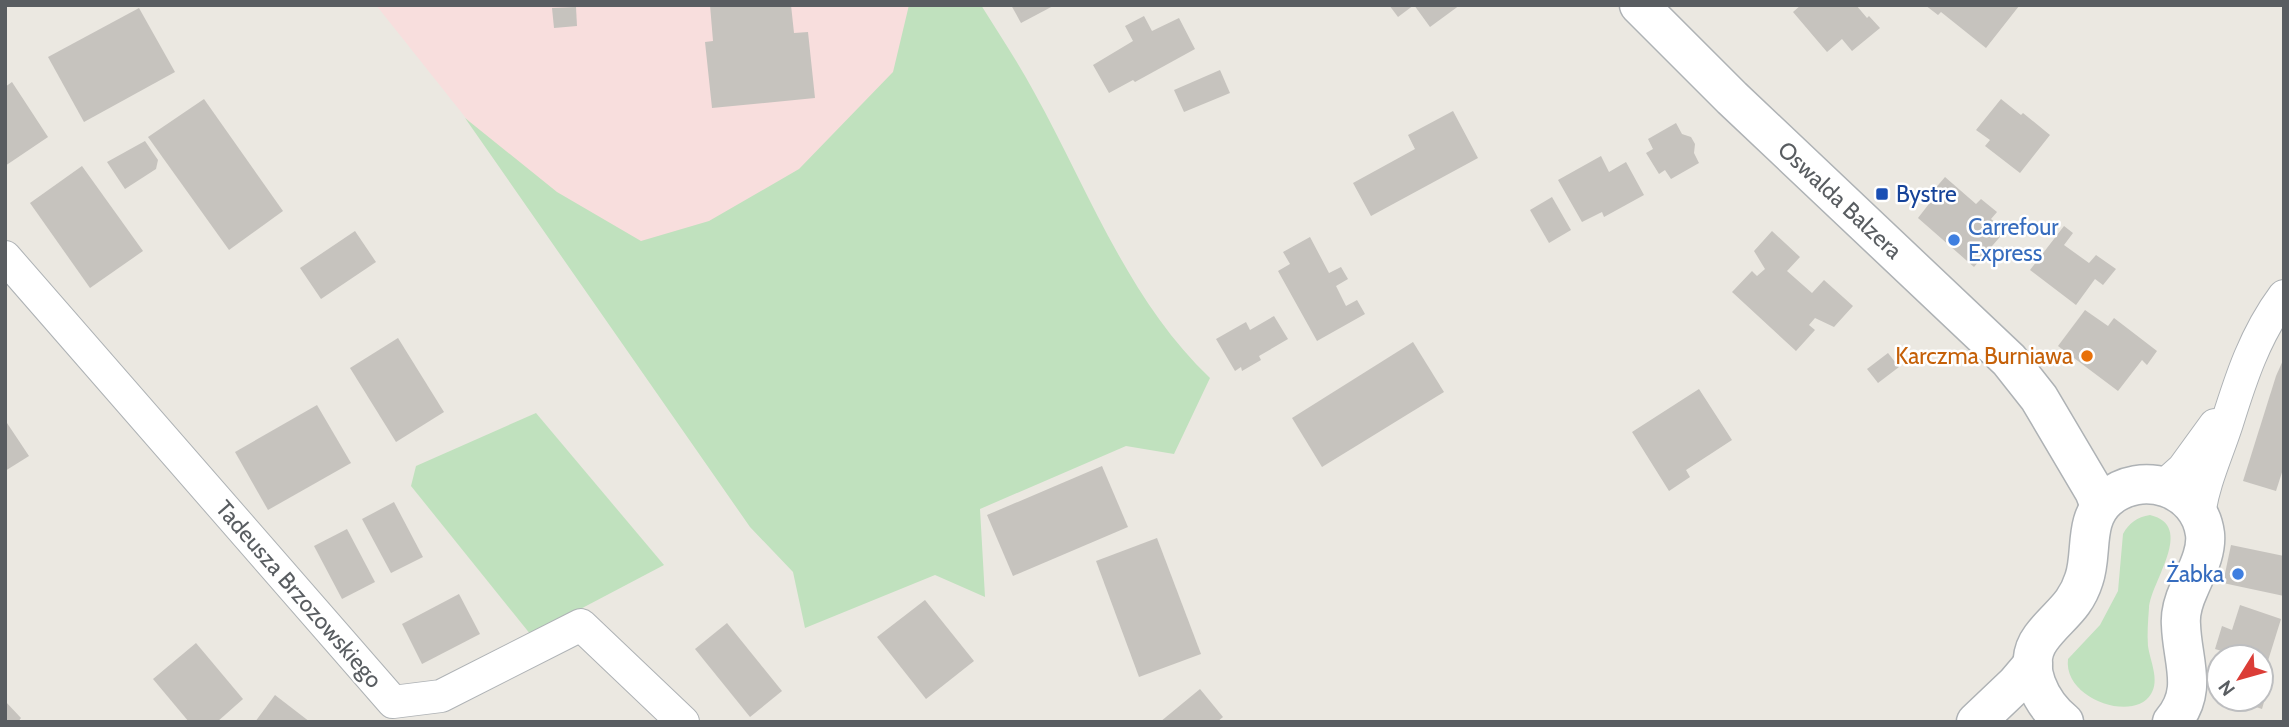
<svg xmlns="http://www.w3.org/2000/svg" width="2289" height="727" viewBox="0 0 2289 727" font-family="Cabin,sans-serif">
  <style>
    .medical { fill: #f8dedd }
    .green { fill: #c0e1be }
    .building { fill: #c6c3be }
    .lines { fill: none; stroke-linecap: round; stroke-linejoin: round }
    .minor-casing { stroke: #aeb2b5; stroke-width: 34 }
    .tertiary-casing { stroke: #aeb2b5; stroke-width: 41 }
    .minor { stroke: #fff; stroke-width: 32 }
    .tertiary { stroke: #fff; stroke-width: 38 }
    .transit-dot { fill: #1a4fb4; stroke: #fff; stroke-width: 2.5 }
    .shop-dot { fill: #3f7fe0; stroke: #fff; stroke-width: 2.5 }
    .food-dot { fill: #e8710a; stroke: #fff; stroke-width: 2.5 }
    .labels { text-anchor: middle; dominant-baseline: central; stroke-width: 5; stroke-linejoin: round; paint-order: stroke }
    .transit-label { font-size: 23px; fill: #164399; stroke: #fff; text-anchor: start }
    .street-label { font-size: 23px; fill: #595d61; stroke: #fff }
    .shop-label { font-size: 23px; fill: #366cbe; stroke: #fff; text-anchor: start }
    .food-label { font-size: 23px; fill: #c56008; stroke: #fff; text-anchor: end }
  </style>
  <rect width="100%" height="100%" fill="#ebe8e1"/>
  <path class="medical" d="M376,5H959L1098,222L601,288Z"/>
  <g class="green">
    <path d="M909,5H981C999,34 1018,62 1034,92C1088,189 1128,300 1210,378L1174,454L1126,446L980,509L985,597L935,575L805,628L793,572L750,527L465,118L557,192L641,241L709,221L799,169L893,72Z"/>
    <path d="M536,413L664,565L531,635L411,486L416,466Z"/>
    <path d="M2150,515C2196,526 2151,581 2149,608C2148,621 2147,634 2148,646C2150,661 2160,680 2151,694C2134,723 2063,699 2068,659L2100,625L2118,591L2123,534C2129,523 2137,517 2150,515Z"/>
  </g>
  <g class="building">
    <path d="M710,5H791L794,33L808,32L815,98L712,108L705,42L713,41Z"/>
    <path d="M1011,5H1055L1021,23Z"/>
    <path d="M1389,5H1414L1398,17Z"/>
    <path d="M1414,5H1460L1430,27Z"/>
    <path d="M1801,5H1856L1867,18L1869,16L1880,28L1852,51L1842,39L1827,52L1793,12Z"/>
    <path d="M1925,5H2018L2019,6L1986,48L1941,12L1938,15Z"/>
    <path d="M576,7L577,26L554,28L552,8Z"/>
    <path d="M139,8L175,72L84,122L48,57Z"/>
    <path d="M1144,16L1152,31L1179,18L1195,49L1135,82L1133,80L1109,93L1093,65L1133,41L1125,26Z"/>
    <path d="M1220,70L1230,93L1184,112L1174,90Z"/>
    <path d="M12,82L48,137L5,166V87Z"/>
    <path d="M204,99L283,211L229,250L148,137Z"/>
    <path d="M2001,99L2021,115L2023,113L2050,135L2020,173L1985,146L1990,140L1976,130Z"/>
    <path d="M1453,111L1478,158L1371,216L1353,183L1415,149L1408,135Z"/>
    <path d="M1676,123L1682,134L1691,137L1695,144L1694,153L1699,163L1671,179L1665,170L1659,174L1646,153L1653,149L1648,139Z"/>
    <path d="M145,141L158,160L156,169L125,189L107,162Z"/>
    <path d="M1601,156L1609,172L1626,162L1644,195L1604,217L1602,212L1582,222L1558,180Z"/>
    <path d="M82,166L143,251L90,288L30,203Z"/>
    <path d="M1945,177L1976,204L1981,199L1997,212L1991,219L2005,231L1974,267L1918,218L1932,200L1928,197Z"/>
    <path d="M1552,197L1571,230L1549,243L1530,210Z"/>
    <path d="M2064,226L2073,233L2064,245L2089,263L2096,255L2116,269L2103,285L2095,279L2076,305L2030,270Z"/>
    <path d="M355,231L376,262L321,299L300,268Z"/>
    <path d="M1772,231L1800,257L1787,271L1812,293L1824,280L1853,306L1834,327L1815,318L1809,325L1815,330L1796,351L1732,292L1752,271L1757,276L1765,269L1754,251Z"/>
    <path d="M1310,237L1329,273L1341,267L1348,279L1336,286L1346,306L1357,300L1365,314L1317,341L1278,271L1290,264L1283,252Z"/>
    <path d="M2085,310L2108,326L2114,318L2157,351L2147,365L2142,360L2118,391L2058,346Z"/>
    <path d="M1274,316L1288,339L1259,356L1261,360L1242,371L1241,367L1235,371L1216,339L1246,322L1250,330Z"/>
    <path d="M398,338L444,412L396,442L350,368Z"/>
    <path d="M1413,342L1444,392L1322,467L1292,418Z"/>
    <path d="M1888,353L1899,367L1878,383L1867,369Z"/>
    <path d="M2284,358V466L2276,491L2243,481L2276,376Z"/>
    <path d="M1699,389L1732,440L1686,470L1690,477L1669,491L1632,432Z"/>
    <path d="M317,405L351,463L268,510L235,452Z"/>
    <path d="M5,420L29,456L5,471Z"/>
    <path d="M1102,466L1128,527L1013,576L987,515Z"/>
    <path d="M394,502L423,557L391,573L362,519Z"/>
    <path d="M347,529L375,582L342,599L314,546Z"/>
    <path d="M1157,538L1201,654L1139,677L1096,561Z"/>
    <path d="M2231,545L2284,556V596L2223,583Z"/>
    <path d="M459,594L480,634L422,664L402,624Z"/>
    <path d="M925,600L974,661L926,699L877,637Z"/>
    <path d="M2240,605L2281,619L2262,680L2261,657H2223L2225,652L2215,649L2222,626L2232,630Z"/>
    <path d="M727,623L782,691L750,717L695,649Z"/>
    <path d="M196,643L243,699L217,722H189L153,679Z"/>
    <path d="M2218,672H2219V695L2212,693Z"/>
    <path d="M2261,686L2268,688L2262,709L2232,699H2261Z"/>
    <path d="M1200,689L1223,717L1217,722H1160Z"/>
    <path d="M275,695L310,722H255Z"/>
    <path d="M5,701L21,718L18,722H5Z"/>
  </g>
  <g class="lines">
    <defs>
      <g id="minor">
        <path d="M5,257L393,702L441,696L581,625L683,722"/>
        <path d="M2164,486L2183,469L2215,425"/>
        <path d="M2199,515C2203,483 2217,454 2227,423C2241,378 2255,335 2284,296"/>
      </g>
      <g id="tertiary">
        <path d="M1639,5L1732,98L2009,360L2039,398L2094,491L2100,506"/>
        <path d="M1976,722L2016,684L2033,664"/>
        <path d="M2064,722C2042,704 2020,666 2041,638C2057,616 2075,608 2084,579C2093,553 2083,520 2107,499C2141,469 2199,487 2205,534C2207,553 2196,572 2189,589C2184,600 2180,614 2181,625C2182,661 2199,691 2172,722"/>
      </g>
    </defs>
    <use href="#minor" class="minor-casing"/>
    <use href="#tertiary" class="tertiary-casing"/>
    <use href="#minor" class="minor"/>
    <use href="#tertiary" class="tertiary"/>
  </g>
  <rect class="transit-dot" x="1875" y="187" width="14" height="14" rx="3.5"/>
  <g class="shop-dot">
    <circle cx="1954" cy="240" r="7"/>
    <circle cx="2238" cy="574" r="7"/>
  </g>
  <circle class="food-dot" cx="2087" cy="356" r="7"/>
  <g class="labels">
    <g class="transit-label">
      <text x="1896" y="194">Bystre</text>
    </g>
    <g class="street-label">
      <text transform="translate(1840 200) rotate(43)">Oswalda Balzera</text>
      <text transform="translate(299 594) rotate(49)">Tadeusza Brzozowskiego</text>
    </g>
    <g class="shop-label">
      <text x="1968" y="227">Carrefour<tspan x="1968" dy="26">Express</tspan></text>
      <text x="2224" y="574" text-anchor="end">Żabka</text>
    </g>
    <g class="food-label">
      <text x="2073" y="356">Karczma Burniawa</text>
    </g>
  </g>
  <rect width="2289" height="727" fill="none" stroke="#595d61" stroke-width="14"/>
  <g transform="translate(2240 678) rotate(233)"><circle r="33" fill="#ffffff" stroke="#bdbec0" stroke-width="2"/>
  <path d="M0-5L12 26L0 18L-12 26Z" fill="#db3d37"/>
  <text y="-10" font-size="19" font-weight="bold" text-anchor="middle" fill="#595d61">N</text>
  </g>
</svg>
